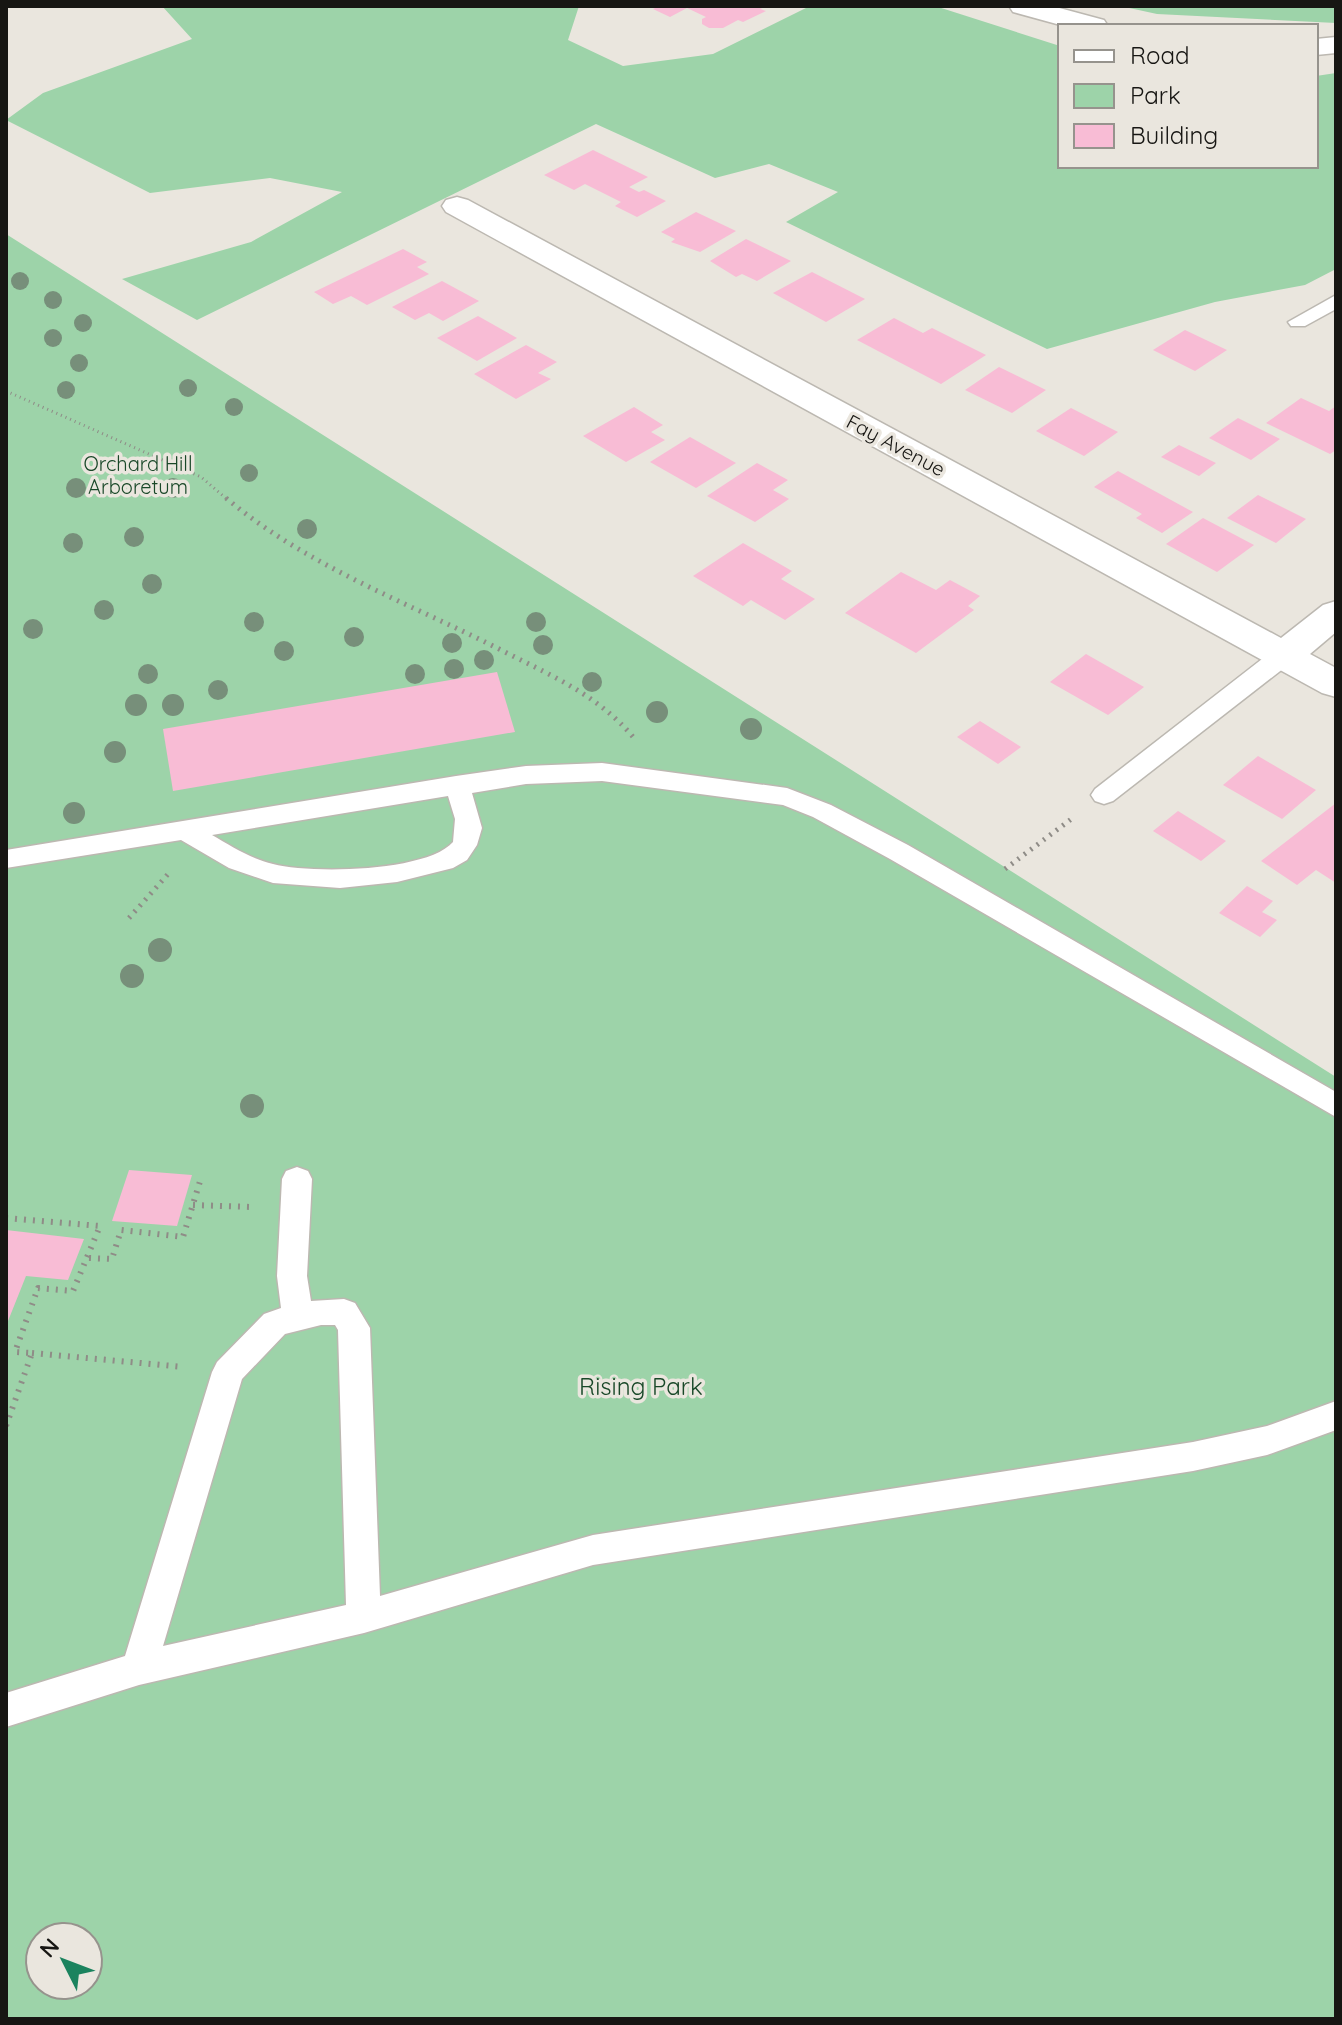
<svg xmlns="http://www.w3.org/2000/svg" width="1342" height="2025" viewBox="0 0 1342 2025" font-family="Quicksand,sans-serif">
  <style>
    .green { fill: #9dd3a9; fill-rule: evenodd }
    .building { fill: #f8bcd5 }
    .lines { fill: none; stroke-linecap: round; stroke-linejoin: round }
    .service-casing { stroke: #bcb8b1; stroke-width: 3 }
    .minor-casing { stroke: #bcb8b1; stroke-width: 3 }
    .path-far2 { stroke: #8f8c87; stroke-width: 3; stroke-dasharray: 1 4; stroke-linecap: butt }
    .path-far1 { stroke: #8f8c87; stroke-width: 5; stroke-dasharray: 2 6; stroke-linecap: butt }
    .path { stroke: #8f8c87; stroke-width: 6; stroke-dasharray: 2 7; stroke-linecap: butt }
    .service { fill: #fff; fill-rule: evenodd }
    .minor { fill: #fff; fill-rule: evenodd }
    .tree { fill: #778f7a }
    .labels { text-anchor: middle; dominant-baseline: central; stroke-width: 7; stroke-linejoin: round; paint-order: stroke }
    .far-street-label { font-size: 20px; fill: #171613; stroke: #eae6de }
    .far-park-label { font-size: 20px; fill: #194828; stroke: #eae6de }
    .park-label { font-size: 24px; fill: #194828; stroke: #eae6de }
  </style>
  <rect width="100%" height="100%" fill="#eae6de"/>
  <g class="green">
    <path d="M162,6H579L568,40L623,66L713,54L810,6H935L1060,46V166H1316V76L1336,73V269L1305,285L1215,302L1047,349L786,222L838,192L769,164L715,178L596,124L197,320L122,279L251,242L342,192L270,178L150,193L6,120L43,93L192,39Z"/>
    <path d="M1120,6H1336V23L1157,14Z"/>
    <path d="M6,234L1336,1077V2019H6ZM40,1937H88V1985H40Z"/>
  </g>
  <g class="building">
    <path d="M659,6H766L760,9L766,11L743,22L738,20L723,28H709L702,24V19L706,17L687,8L670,17L653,9Z"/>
    <path d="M593,150L648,177L629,187L639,192L644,190L666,201L637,217L615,206L621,202L585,184L574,190L544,175Z"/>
    <path d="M696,212L736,231L700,252L671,242L675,239L661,232Z"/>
    <path d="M746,239L791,261L757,281L742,274L736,277L710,261Z"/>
    <path d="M403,249L427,262L417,267L429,274L367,305L351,296L333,304L314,292Z"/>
    <path d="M812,272L865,299L826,322L773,293Z"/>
    <path d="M442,281L479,301L443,321L429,313L415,320L392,307Z"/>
    <path d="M478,316L517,338L477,361L437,338Z"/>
    <path d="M894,318L923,333L932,328L986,355L941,384L857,340Z"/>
    <path d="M1185,330L1227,350L1195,371L1153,350Z"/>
    <path d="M526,345L557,362L538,373L551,379L516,399L474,374Z"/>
    <path d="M999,367L1046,390L1012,413L965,390Z"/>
    <path d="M1301,398L1329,411L1336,406V450L1330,454L1266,423Z"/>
    <path d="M634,407L663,425L651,432L665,440L626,462L583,436Z"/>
    <path d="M1071,408L1118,432L1084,456L1036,431Z"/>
    <path d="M1238,418L1280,439L1251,460L1209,438Z"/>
    <path d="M690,437L736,463L696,488L650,462Z"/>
    <path d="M1179,445L1216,463L1199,476L1161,457Z"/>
    <path d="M757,463L788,480L773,490L789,499L755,522L707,496Z"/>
    <path d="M1118,471L1193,512L1162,533L1136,518L1142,514L1094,487Z"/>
    <path d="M1258,495L1306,519L1276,543L1227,518Z"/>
    <path d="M1203,518L1254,545L1217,572L1166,544Z"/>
    <path d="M743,543L792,571L781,579L815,599L785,620L751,600L743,606L693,576Z"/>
    <path d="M901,572L936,590L950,580L980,596L968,606L974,610L916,653L845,613Z"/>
    <path d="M1086,654L1144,687L1108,715L1050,682Z"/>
    <path d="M497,672L515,732L173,791L163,729Z"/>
    <path d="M980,721L1021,747L998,764L957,737Z"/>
    <path d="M1258,756L1316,790L1282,819L1223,785Z"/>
    <path d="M1336,803V883L1316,870L1297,885L1261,861Z"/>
    <path d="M1178,811L1226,841L1201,861L1153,831Z"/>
    <path d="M1247,886L1273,901L1262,912L1277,920L1260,937L1219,913Z"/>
    <path d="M129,1170L192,1175L177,1226L112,1221Z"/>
    <path d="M6,1230L84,1239L68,1280L26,1276L6,1326Z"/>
  </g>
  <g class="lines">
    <defs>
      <g id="service">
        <path d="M1336,295V309L1305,326H1291L1288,322Z"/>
        <path d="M1284,647L1293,649L1296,655L1293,661L1113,801L1104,804L1095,801L1091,795L1095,789L1275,649Z"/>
        <path d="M602,763L787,788L831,805L908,845L1336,1092V1117L890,859L813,817L783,805L602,781L526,784L472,793L482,828L477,845L467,860L453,868L397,882L340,888L273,883L229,868L181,840L6,868V850L456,776L526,766ZM448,796L455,819L453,842C427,872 310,874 273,864C251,859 231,846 212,835Z"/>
        <path d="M297,1167L308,1171L312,1179L307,1276L311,1301L344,1299L355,1303L370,1328L380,1596L593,1535L1193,1442L1267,1426L1336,1401V1430L1267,1455L1193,1471L593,1565L364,1633L139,1685L6,1727V1693L125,1656L212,1372L217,1362L264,1314L281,1308L277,1276L282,1179L286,1171ZM321,1325H335L338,1330L346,1605L163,1646L242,1379L285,1334Z"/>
      </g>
      <g id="minor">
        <path d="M1009,6H1052L1104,20L1108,26H1064L1013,12Z"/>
        <path d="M1336,37V53L1316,55V39Z"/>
        <path d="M457,197L468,200L1281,638L1323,605L1336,601V632L1310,654L1336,668V697L1322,693L446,212L442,206L446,200Z"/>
      </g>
    </defs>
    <use href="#service" class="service-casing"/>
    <use href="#minor" class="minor-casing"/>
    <path class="path-far2" d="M6,391L201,477L228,500"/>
    <g class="path-far1">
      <path d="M226,498C308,567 409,603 503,651C552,676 598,695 634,738"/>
      <path d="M1005,869L1074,817"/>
      <path d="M129,918L169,873"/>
    </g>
    <g class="path">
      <path d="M193,1205L251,1207"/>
      <path d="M6,1218L100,1226L73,1291L38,1288L15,1352L32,1353L6,1426"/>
      <path d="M89,1258L112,1259L121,1230L183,1237L201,1178"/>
      <path d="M32,1353L184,1367"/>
    </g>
    <use href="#service" class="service"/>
    <use href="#minor" class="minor"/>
  </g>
  <g class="tree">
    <circle cx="20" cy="281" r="9"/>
    <circle cx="53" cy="300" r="9"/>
    <circle cx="83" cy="323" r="9"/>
    <circle cx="53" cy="338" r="9"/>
    <circle cx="79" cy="363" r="9"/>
    <circle cx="188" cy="388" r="9"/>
    <circle cx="66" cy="390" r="9"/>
    <circle cx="234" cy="407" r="9"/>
    <circle cx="249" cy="473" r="9"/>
    <circle cx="76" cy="488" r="10"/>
    <circle cx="173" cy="488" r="10"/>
    <circle cx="307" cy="529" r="10"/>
    <circle cx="134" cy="537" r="10"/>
    <circle cx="73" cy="543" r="10"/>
    <circle cx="152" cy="584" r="10"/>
    <circle cx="104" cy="610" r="10"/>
    <circle cx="254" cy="622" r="10"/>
    <circle cx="536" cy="622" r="10"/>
    <circle cx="33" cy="629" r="10"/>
    <circle cx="354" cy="637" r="10"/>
    <circle cx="452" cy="643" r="10"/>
    <circle cx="543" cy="645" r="10"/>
    <circle cx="284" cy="651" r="10"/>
    <circle cx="484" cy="660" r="10"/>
    <circle cx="454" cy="669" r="10"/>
    <circle cx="148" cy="674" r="10"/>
    <circle cx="415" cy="674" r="10"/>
    <circle cx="592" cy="682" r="10"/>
    <circle cx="218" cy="690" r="10"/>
    <circle cx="136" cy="705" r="11"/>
    <circle cx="173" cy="705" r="11"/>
    <circle cx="657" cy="712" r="11"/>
    <circle cx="751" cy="729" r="11"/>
    <circle cx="115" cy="752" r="11"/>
    <circle cx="74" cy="813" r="11"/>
    <circle cx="160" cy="950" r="12"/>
    <circle cx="132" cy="976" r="12"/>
    <circle cx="252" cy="1106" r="12"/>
  </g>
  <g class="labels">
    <g class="far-street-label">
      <text transform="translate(896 445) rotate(28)">Fay Avenue</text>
    </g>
    <g class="far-park-label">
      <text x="138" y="463">Orchard Hill<tspan x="138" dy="23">Arboretum</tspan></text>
    </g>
    <g class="park-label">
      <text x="641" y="1386">Rising Park</text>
    </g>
  </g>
  <rect width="1342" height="2025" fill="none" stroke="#171613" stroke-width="16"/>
  <rect x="1058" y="24" width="260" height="144" fill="#eae6de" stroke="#96938d" stroke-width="2"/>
  <rect x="1074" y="50" width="40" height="12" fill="#ffffff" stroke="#96938d" stroke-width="2"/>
  <text x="1130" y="64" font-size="24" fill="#171613">Road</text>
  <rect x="1074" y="84" width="40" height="24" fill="#9dd3a9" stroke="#96938d" stroke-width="2"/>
  <text x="1130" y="104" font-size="24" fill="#171613">Park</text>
  <rect x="1074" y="124" width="40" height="24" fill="#f8bcd5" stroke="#96938d" stroke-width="2"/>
  <text x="1130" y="144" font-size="24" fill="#171613">Building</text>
  <g transform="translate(64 1961) rotate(312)"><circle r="38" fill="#eae6de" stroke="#96938d" stroke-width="2"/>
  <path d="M0-6L14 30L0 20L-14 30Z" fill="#1b835e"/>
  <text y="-12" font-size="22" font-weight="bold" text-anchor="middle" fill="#171613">N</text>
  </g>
</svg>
